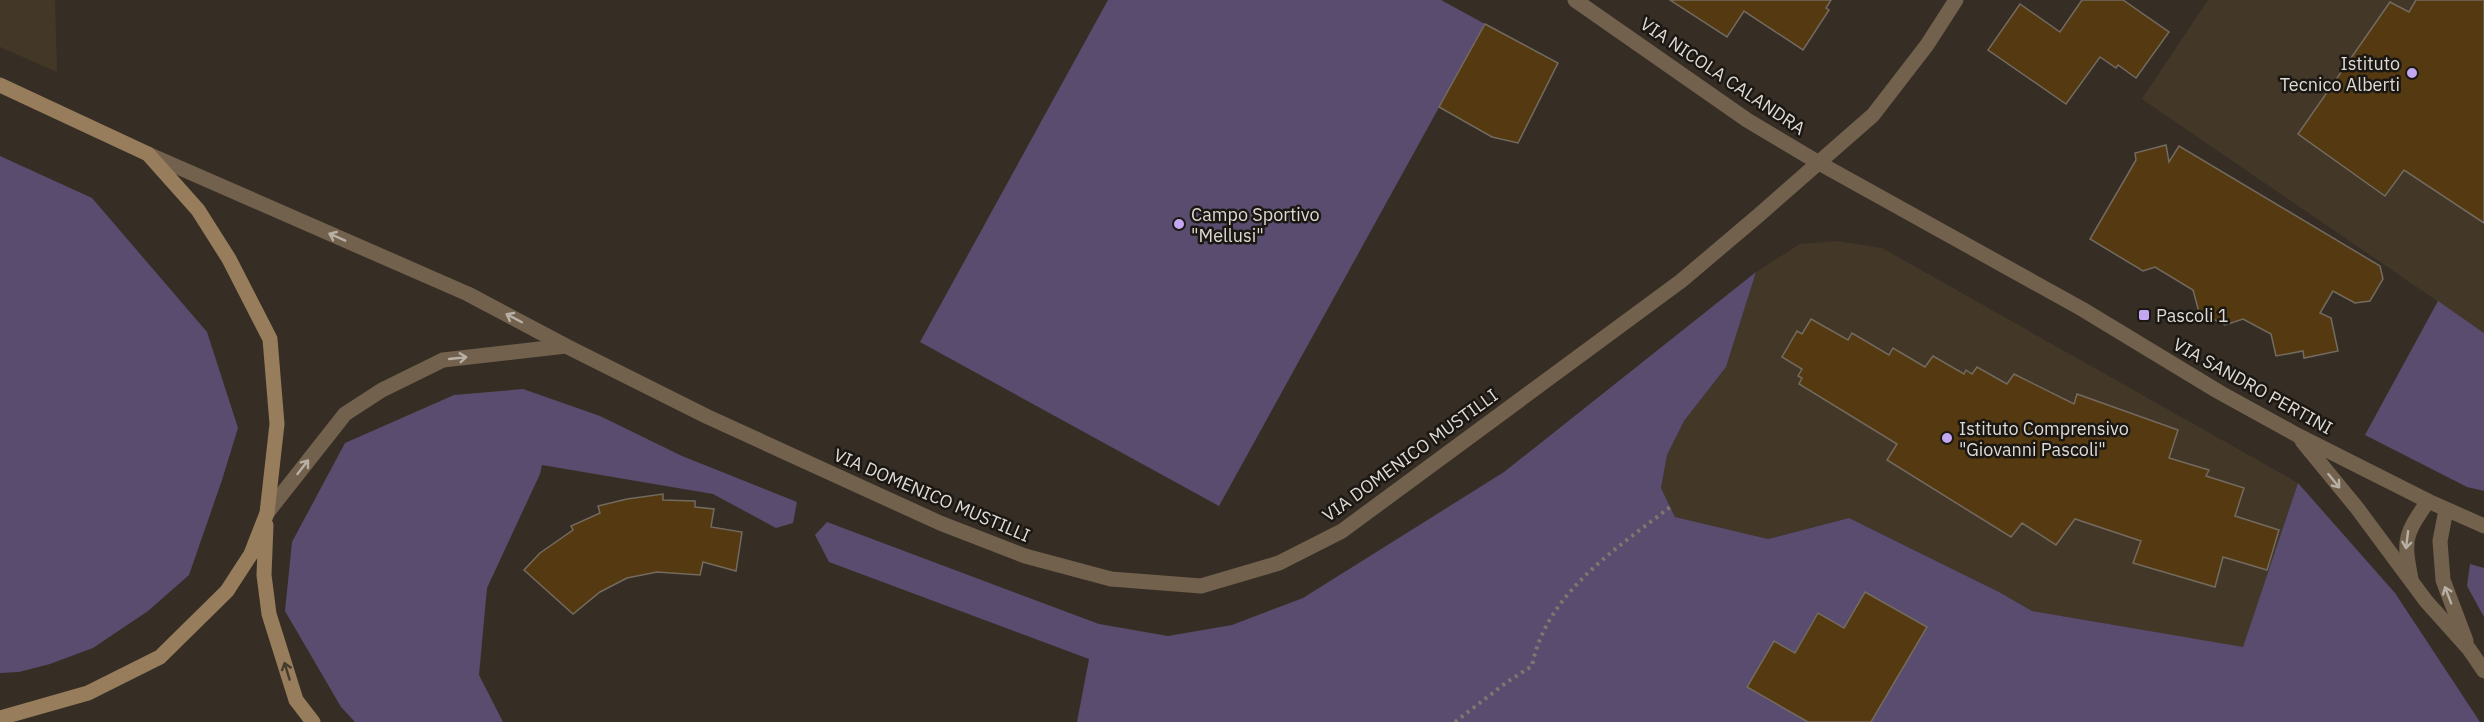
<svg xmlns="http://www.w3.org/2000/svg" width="2484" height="722" viewBox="0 0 2484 722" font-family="'IBM Plex Sans',sans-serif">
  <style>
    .built { fill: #433728 }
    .green { fill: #594c6f }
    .building { fill: #553a11; stroke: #736a60; stroke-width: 1.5 }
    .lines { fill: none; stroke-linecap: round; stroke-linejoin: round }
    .path { stroke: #7d776f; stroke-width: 4; stroke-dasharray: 3 4.5; stroke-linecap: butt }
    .street { stroke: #72614d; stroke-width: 15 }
    .secondary { stroke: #977d5c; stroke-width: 15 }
    .oneway { stroke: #b9b0a5 }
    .oneway2 { stroke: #463b2d }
    .poi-dot { fill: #c3a7f2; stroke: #1b1713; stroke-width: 2 }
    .labels { text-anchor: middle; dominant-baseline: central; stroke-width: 5; stroke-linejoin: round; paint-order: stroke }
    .poi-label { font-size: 18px; fill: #dfdad4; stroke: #1b1713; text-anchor: start }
    .street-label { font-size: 18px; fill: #dfdad4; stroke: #1b1713 }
  </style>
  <rect width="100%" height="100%" fill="#362e25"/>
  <g class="built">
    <path d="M0,0H55L57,72L0,47Z"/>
    <path d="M2208,0H2484V333L2142,99Z"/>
    <path d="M1836,241L1882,248L2298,483L2243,648L2032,611L1999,592L1849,518L1768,539L1675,517L1661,488L1667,455L1684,421L1726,367L1756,272L1800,244Z"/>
  </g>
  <g class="green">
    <path d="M1108,0H1441L1485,24L1219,506L920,342Z"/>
    <path d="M0,156L92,198L207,332L238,428L222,480L189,575L148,611L93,648L50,664L19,672L0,673Z"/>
    <path d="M1756,272L1726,367L1684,421L1667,455L1661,488L1675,517L1768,539L1849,518L1999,592L2032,611L2243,647L2298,483L2395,593L2480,722H1077L1089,659L829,562L815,535L827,522L1099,624L1168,636L1232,625L1303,598L1504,472Z"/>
    <path d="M2438,301L2484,333V491L2467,487L2365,435Z"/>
    <path d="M523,389L600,416L682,456L797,502L793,523L776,528L713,494L542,465L540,474L487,588L479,675L503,722H355L341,707L285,611L292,542L345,443L454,395Z"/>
    <path d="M2470,564L2484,568V617L2467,586Z"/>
  </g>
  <g class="building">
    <path d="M1670,0H1831L1826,8L1829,10L1803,50L1744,11L1727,37Z"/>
    <path d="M2082,0H2123L2169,32L2136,78L2118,65L2116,68L2100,57L2066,104L1988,50L2020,4L2060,32Z"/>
    <path d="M2416,0H2484V223L2404,170L2385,196L2298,134L2390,2L2409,12Z"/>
    <path d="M1485,24L1558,63L1518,143L1492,137L1439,107Z"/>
    <path d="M2166,145L2169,162L2179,146L2380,266L2383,279L2370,301L2355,303L2333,291L2320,313L2331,318L2338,351L2304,358L2303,351L2276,356L2271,334L2243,319L2225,325L2199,312L2193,290L2155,267L2143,271L2090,239L2136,160L2135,153Z"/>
    <path d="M1811,319L1848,340L1852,333L1889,355L1893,348L1925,367L1933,356L1964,374L1966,370L1972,374L1977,367L2007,384L2014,374L2074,404L2077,394L2178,430L2169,458L2209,470L2206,476L2244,488L2235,516L2279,530L2267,570L2223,557L2215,587L2133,563L2141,541L2075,519L2056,545L2022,523L2011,537L1887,460L1897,444L1799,384L1802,378L1798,376L1802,369L1782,357L1797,331L1802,334Z"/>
    <path d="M663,494V500L695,501V507L714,509L711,527L742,532L736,571L703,562L700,575L657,572L627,578L600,592L573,614L524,570L540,553L573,530L571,526L600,513L598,506L627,499Z"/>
    <path d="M1865,592L1927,627L1871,722H1808L1747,687L1774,641L1795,653L1818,613L1844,628Z"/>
  </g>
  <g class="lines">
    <path class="path" d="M1455,722L1507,682L1532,666C1546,593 1616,549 1670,507"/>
    <g class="street">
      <path d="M1575,0L1747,120L1819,163L2082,309L2219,392L2297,435L2428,501L2484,526"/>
      <path d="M148,154L468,294L566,346L708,417L940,523L1025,556L1111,579L1201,586L1279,563L1342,531L1681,281L1759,215L1873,115L1927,45L1956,0"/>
      <path d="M2302,441L2357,508L2426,601L2469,649L2484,671"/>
      <path d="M2446,510L2440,541L2443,580L2466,641"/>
      <path d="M267,513L345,414L382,390L443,360L566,346"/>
      <path d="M2411,579C2403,538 2405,535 2428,501"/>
    </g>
    <g class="secondary">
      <path d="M0,85L148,154L198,210L229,259L270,339L277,424L267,513L251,554L227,591L160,657L88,693L0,718"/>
      <path d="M266,525L264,575L269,614L296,700L313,722"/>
    </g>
  </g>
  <defs><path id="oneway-shaft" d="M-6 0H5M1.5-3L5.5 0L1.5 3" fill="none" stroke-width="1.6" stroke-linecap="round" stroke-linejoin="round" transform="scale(1.5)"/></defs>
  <g class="oneway">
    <use href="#oneway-shaft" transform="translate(337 237) rotate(-156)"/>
    <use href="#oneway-shaft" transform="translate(514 318) rotate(-152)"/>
    <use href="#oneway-shaft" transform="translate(458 358) rotate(-6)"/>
    <use href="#oneway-shaft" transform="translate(303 467) rotate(-52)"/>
    <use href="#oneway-shaft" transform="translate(2334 481) rotate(51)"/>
    <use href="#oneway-shaft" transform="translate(2407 540) rotate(97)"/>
    <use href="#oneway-shaft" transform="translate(2448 595) rotate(-111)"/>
  </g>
  <use class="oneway2" href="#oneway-shaft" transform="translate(287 671) rotate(-107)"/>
  <g class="poi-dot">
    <circle cx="2412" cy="73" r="6"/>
    <circle cx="1179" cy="224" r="6"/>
    <rect x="2138" y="309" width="12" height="12" rx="3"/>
    <circle cx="1947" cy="438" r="6"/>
  </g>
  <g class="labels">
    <g class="poi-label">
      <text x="2400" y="63" text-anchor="end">Istituto<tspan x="2400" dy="21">Tecnico Alberti</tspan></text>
      <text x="1191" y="214">Campo Sportivo<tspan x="1191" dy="21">"Mellusi"</tspan></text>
      <text x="2156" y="315">Pascoli 1</text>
      <text x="1959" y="428">Istituto Comprensivo<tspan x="1959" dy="21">"Giovanni Pascoli"</tspan></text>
    </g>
    <g class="street-label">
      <text transform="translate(1723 76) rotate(34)">VIA NICOLA CALANDRA</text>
      <text transform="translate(2253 386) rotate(29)">VIA SANDRO PERTINI</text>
      <text transform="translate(1410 455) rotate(-36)">VIA DOMENICO MUSTILLI</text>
      <text transform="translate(932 495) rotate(23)">VIA DOMENICO MUSTILLI</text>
    </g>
  </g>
</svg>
